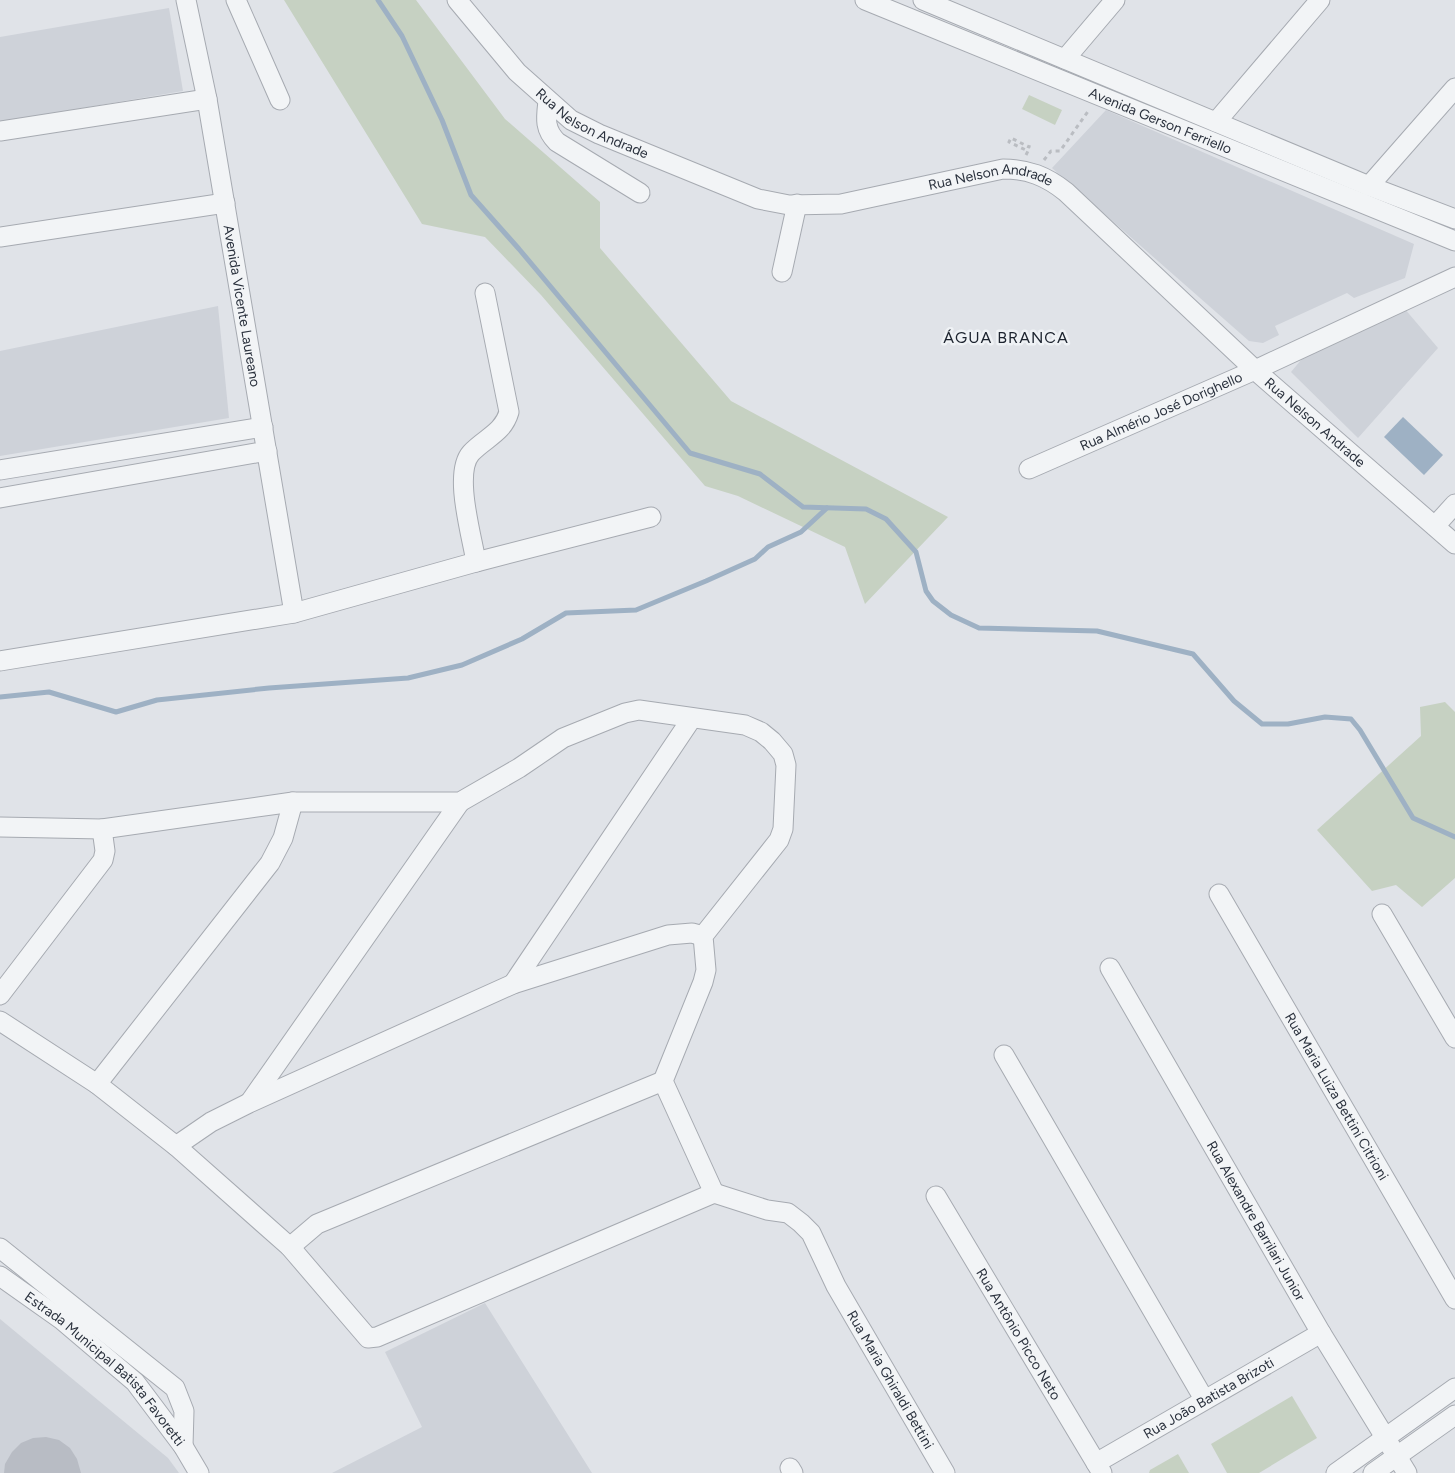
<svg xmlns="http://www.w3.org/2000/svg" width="1455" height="1473" viewBox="0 0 1455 1473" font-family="Figtree,sans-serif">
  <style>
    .built { fill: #ced2d9 }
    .green { fill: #c6d1c2 }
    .water { fill: #9eb1c4 }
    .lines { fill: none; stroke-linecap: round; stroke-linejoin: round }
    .stream { stroke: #9eb1c4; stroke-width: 5 }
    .building { fill: #b8bcc4 }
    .minor-casing { stroke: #a6aab1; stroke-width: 21 }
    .path { stroke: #babdc2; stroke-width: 3; stroke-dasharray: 4 4; stroke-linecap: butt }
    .minor { stroke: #f2f4f6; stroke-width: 19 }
    .labels { text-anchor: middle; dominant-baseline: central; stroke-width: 5; stroke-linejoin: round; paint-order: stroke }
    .street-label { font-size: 14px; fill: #2a313d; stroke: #eff2f5 }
    .quarter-label { font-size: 16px; letter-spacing: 1px; fill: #1c232e; stroke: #eff2f5 }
  </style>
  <rect width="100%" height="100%" fill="#e0e3e8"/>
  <g class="built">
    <path d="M169,8L183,91L0,122V37Z"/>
    <path d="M1106,110L1414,244L1405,278L1354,298L1347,293L1275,326L1279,335L1263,343L1249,341L1052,168Z"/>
    <path d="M218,306L229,418L0,456V351Z"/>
    <path d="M1404,308L1438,348L1358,438L1291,372L1306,354Z"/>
    <path d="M485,1303L592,1473H332L422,1427L385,1352Z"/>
    <path d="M0,1319L168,1458L179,1473H0Z"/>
  </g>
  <g class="green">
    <path d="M284,0H416L505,119L600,202V248L731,401L948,517L865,604L845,547L738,496L705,486L541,295L485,237L422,224Z"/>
    <path d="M1029,95L1062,110L1055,125L1022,109Z"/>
    <path d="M1445,702L1455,712V878L1422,907L1396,885L1372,891L1317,830L1421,736L1420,707Z"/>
    <path d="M1292,1396L1317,1438L1259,1473H1227L1211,1444Z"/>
    <path d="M1178,1454L1189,1473H1149L1150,1470Z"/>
  </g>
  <path class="water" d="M1403,417L1443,455L1424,475L1384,437Z"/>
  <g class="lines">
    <g class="stream">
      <path d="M378,0L402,36L442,120L471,195L519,249L690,453L760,474L803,507L866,509L886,519L916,552L926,591L933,601L951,615L979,628L1097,631L1193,654L1234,701L1262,724H1288L1325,717L1351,719L1360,730L1413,818L1455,837"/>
      <path d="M0,697L49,692L116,712L157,700L269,688L408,678L462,665L522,639L566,613L636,610L706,581L755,559L768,547L801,532L827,508"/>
    </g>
  </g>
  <path class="building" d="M46,1437L59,1440L70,1448L77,1459L81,1473H4L5,1464L12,1452L21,1443L33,1438Z"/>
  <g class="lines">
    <defs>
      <g id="minor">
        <path id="s1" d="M186,0L207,99L294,613"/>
        <path d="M236,0L280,100"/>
        <path id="s2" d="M457,0L517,72L571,120L599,134L758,199L789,205L841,204L1003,169C1028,169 1046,176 1066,192L1255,370L1455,544"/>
        <path id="s3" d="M865,0L1455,241"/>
        <path d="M923,0L1369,186L1455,219"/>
        <path d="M1065,59L1115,0"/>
        <path d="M548,101C546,118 544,129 557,142L640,193"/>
        <path d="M1216,122L1320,0"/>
        <path d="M0,131L207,99"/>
        <path d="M1369,186L1455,88"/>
        <path d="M0,237L225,203"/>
        <path d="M782,272L797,204"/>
        <path id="s4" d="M1029,469L1255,370L1455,277"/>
        <path d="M0,470L263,427"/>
        <path d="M0,498L267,451"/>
        <path d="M1435,526L1455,504"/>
        <path d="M476,562L651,517"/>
        <path d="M0,661L294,613L476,562C472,536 453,473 471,453C485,438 503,433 509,412L485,293"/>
        <path d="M0,827L102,829L293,802H460L519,768L563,738L625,713L639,710L745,725L761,732L772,741L783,754L786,765L783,829L779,840L703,936L706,970L703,982L663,1081L714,1193"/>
        <path id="s5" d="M1219,894L1455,1299"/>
        <path d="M1382,914L1455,1038"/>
        <path id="s6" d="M1110,968L1321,1333L1407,1473"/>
        <path d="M513,984L692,718"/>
        <path d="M0,995L103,860L105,851L102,829"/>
        <path id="s7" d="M0,1021L97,1084L176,1146L290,1247L368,1338L377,1337L714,1193L767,1210L788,1213L801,1223L811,1233L836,1286L945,1473"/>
        <path d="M1004,1055L1204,1399"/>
        <path d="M97,1084L270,863L283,838L293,802"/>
        <path d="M250,1102L460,802"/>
        <path d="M176,1146L211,1122L249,1103L513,984L668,935L692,933L703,936"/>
        <path id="s8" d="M936,1196L1102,1473"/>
        <path d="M290,1247L317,1224L663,1081"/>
        <path d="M0,1248L175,1388L184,1411L183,1446"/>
        <path id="s9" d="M0,1276L62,1320L135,1382L183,1446L199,1473"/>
        <path id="s10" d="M1096,1463L1321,1333"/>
        <path d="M790,1468L793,1473"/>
        <path d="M1336,1473L1455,1388"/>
        <path d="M1373,1473L1455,1415"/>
      </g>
    </defs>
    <use href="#minor" class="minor-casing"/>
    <g class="path">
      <path d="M1026,155L1028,151L1009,142L1011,138L1029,147L1030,142"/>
      <path d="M1044,160L1051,151H1060L1089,110"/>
    </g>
    <use href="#minor" class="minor"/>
  </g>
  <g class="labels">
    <g class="street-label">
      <text stroke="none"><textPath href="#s3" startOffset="319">Avenida Gerson Ferriello</textPath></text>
      <text stroke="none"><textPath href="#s2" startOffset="186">Rua Nelson Andrade</textPath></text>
      <text stroke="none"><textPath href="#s2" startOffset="606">Rua Nelson Andrade</textPath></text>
      <text stroke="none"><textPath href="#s1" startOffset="311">Avenida Vicente Laureano</textPath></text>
      <text stroke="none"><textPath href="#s4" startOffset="144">Rua Almério José Dorighello</textPath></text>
      <text stroke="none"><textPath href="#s2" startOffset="1026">Rua Nelson Andrade</textPath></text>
      <text stroke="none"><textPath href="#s5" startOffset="234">Rua Maria Luiza Bettini Citrioni</textPath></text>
      <text stroke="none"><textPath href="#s6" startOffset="292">Rua Alexandre Barrilari Junior</textPath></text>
      <text stroke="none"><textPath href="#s8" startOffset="161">Rua Antônio Picco Neto</textPath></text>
      <text stroke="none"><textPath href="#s9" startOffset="141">Estrada Municipal Batista Favoretti</textPath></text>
      <text stroke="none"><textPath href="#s7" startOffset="1138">Rua Maria Ghiraldi Bettini</textPath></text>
      <text stroke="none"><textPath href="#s10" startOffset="130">Rua João Batista Brizoti</textPath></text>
    </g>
    <g class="quarter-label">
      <text x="1006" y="337">ÁGUA BRANCA</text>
    </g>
  </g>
</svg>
